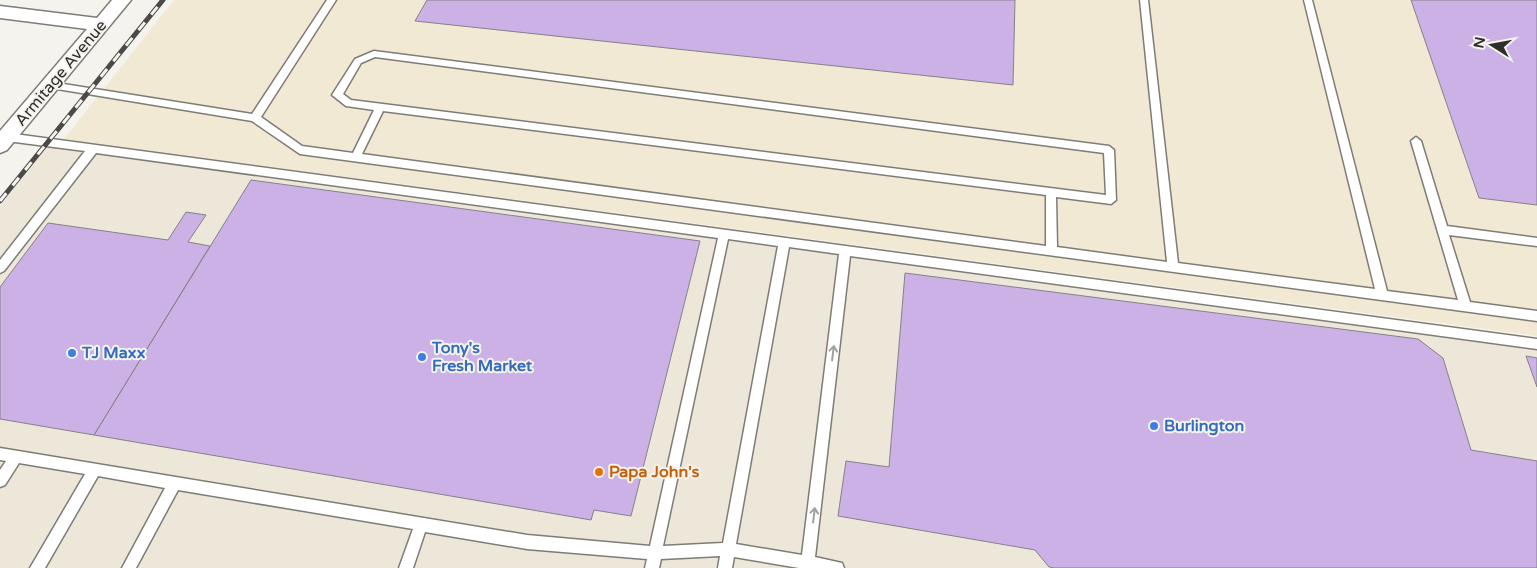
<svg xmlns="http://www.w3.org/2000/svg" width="1537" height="568" viewBox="0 0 1537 568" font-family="'Varela Round',sans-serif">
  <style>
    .built { fill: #ede7da }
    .industrial { fill: #f1e9d3 }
    .building { fill: #cbb1e5; stroke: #848286 }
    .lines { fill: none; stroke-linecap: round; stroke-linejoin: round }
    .service-casing { stroke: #7e7c77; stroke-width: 3 }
    .minor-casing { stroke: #7e7c77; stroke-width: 3 }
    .service { fill: #fff; fill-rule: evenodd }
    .minor { fill: #fff; fill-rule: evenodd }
    .rail-casing { stroke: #4c4a48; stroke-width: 5 }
    .rail { stroke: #f5f3ed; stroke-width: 3; stroke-dasharray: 10; stroke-linecap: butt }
    .oneway { stroke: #a1a0a0 }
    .shop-dot { fill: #3f7fe0; stroke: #f5f3ed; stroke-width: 2 }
    .food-dot { fill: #e8710a; stroke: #f5f3ed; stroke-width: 2 }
    .labels { text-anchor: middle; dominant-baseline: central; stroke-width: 4; stroke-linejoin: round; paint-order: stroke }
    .street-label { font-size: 16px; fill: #2e2d2b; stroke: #f5f3ed }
    .shop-label { font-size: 16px; font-weight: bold; fill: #366cbe; stroke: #f5f3ed; text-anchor: start }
    .food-label { font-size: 16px; font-weight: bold; fill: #c56008; stroke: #f5f3ed; text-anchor: start }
  </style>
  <rect width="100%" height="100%" fill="#f5f3ed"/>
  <path class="built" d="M47,143L1537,340V568H0V206Z"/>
  <path class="industrial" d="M174,0H1537V336L64,139Z"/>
  <g class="building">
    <path d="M427,0H1015L1013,85L415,21Z"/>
    <path d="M1411,0H1537V205L1479,198Z"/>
    <path d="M251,180L700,241L631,516L594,510L591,520L94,435Z"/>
    <path d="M186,212L206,215L188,242L210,246L94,435L0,419V287L48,223L168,240Z"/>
    <path d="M905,273L1418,339L1443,358L1471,450L1537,461V568H1055L1049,567L1035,550L838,516L846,461L889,467Z"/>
    <path d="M1526,356L1537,358V387Z"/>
  </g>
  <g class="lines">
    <defs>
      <g id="service">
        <path d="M327,0H336L261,117L302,146L353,153L374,110L346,106L332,95L355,59L374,51L1109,146L1114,150L1116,200L1111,204L1056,197L1057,247L1167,262L1140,0H1148L1178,263L1375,289L1304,0H1312L1387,291L1458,300L1411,141L1416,137L1421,141L1447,226L1537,238V246L1449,235L1470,302L1537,311V321L300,154L252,121L51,88L46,85L51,82L252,114ZM375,57L1104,153L1106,195L351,100L343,94L361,63ZM383,111L1046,195V246L362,154Z"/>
        <path d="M7,133L1537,339V349L850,256L815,557L842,563L844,568H799L734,557L732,568H718L720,556L661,559L659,568H645L647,559L527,549L425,532L413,568H399L413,529L178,490L136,568H122L165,488L98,476L45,568H30L85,474L19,463L5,485L0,487V470L6,461L0,460V448L527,535L650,546L718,238L96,153L4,271L0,273V260L85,151L7,141L2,137ZM728,239L778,246L723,543L663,546ZM789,247L839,254L802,555L736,544Z"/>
      </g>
      <path id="minor" d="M112,0H131L7,150L0,153V131L87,29L0,18V6L97,18Z"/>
    </defs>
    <use href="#service" class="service-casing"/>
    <use href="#minor" class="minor-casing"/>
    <use href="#service" class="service"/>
    <use href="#minor" class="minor"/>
    <defs>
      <path id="rail" d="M0,201L163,0"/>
    </defs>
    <use href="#rail" class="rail-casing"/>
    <use href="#rail" class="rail"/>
  </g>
  <defs><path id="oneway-shaft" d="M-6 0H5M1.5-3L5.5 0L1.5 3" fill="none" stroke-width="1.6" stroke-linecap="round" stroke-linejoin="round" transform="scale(1.25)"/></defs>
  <g class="oneway">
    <use href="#oneway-shaft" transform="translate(833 353) rotate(-83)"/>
    <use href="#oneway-shaft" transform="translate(814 515) rotate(-83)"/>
  </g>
  <g class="shop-dot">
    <circle cx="72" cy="353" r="5"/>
    <circle cx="422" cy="357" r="5"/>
    <circle cx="1154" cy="426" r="5"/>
  </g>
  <circle class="food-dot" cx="599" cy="472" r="5"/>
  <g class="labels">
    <g class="street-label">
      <text transform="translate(61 73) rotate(-50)">Armitage Avenue</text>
    </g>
    <g class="shop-label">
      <text x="432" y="348">Tony's<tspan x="432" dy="18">Fresh Market</tspan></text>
      <text x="82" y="353">TJ Maxx</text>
      <text x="1164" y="426">Burlington</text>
    </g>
    <g class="food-label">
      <text x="609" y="472">Papa John's</text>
    </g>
  </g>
  <g transform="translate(1492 45) rotate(281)" stroke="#f5f3ed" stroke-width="4" paint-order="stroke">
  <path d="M0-4L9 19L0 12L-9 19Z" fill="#2e2d2b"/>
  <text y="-8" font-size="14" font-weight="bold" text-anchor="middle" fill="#2e2d2b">N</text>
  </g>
</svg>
